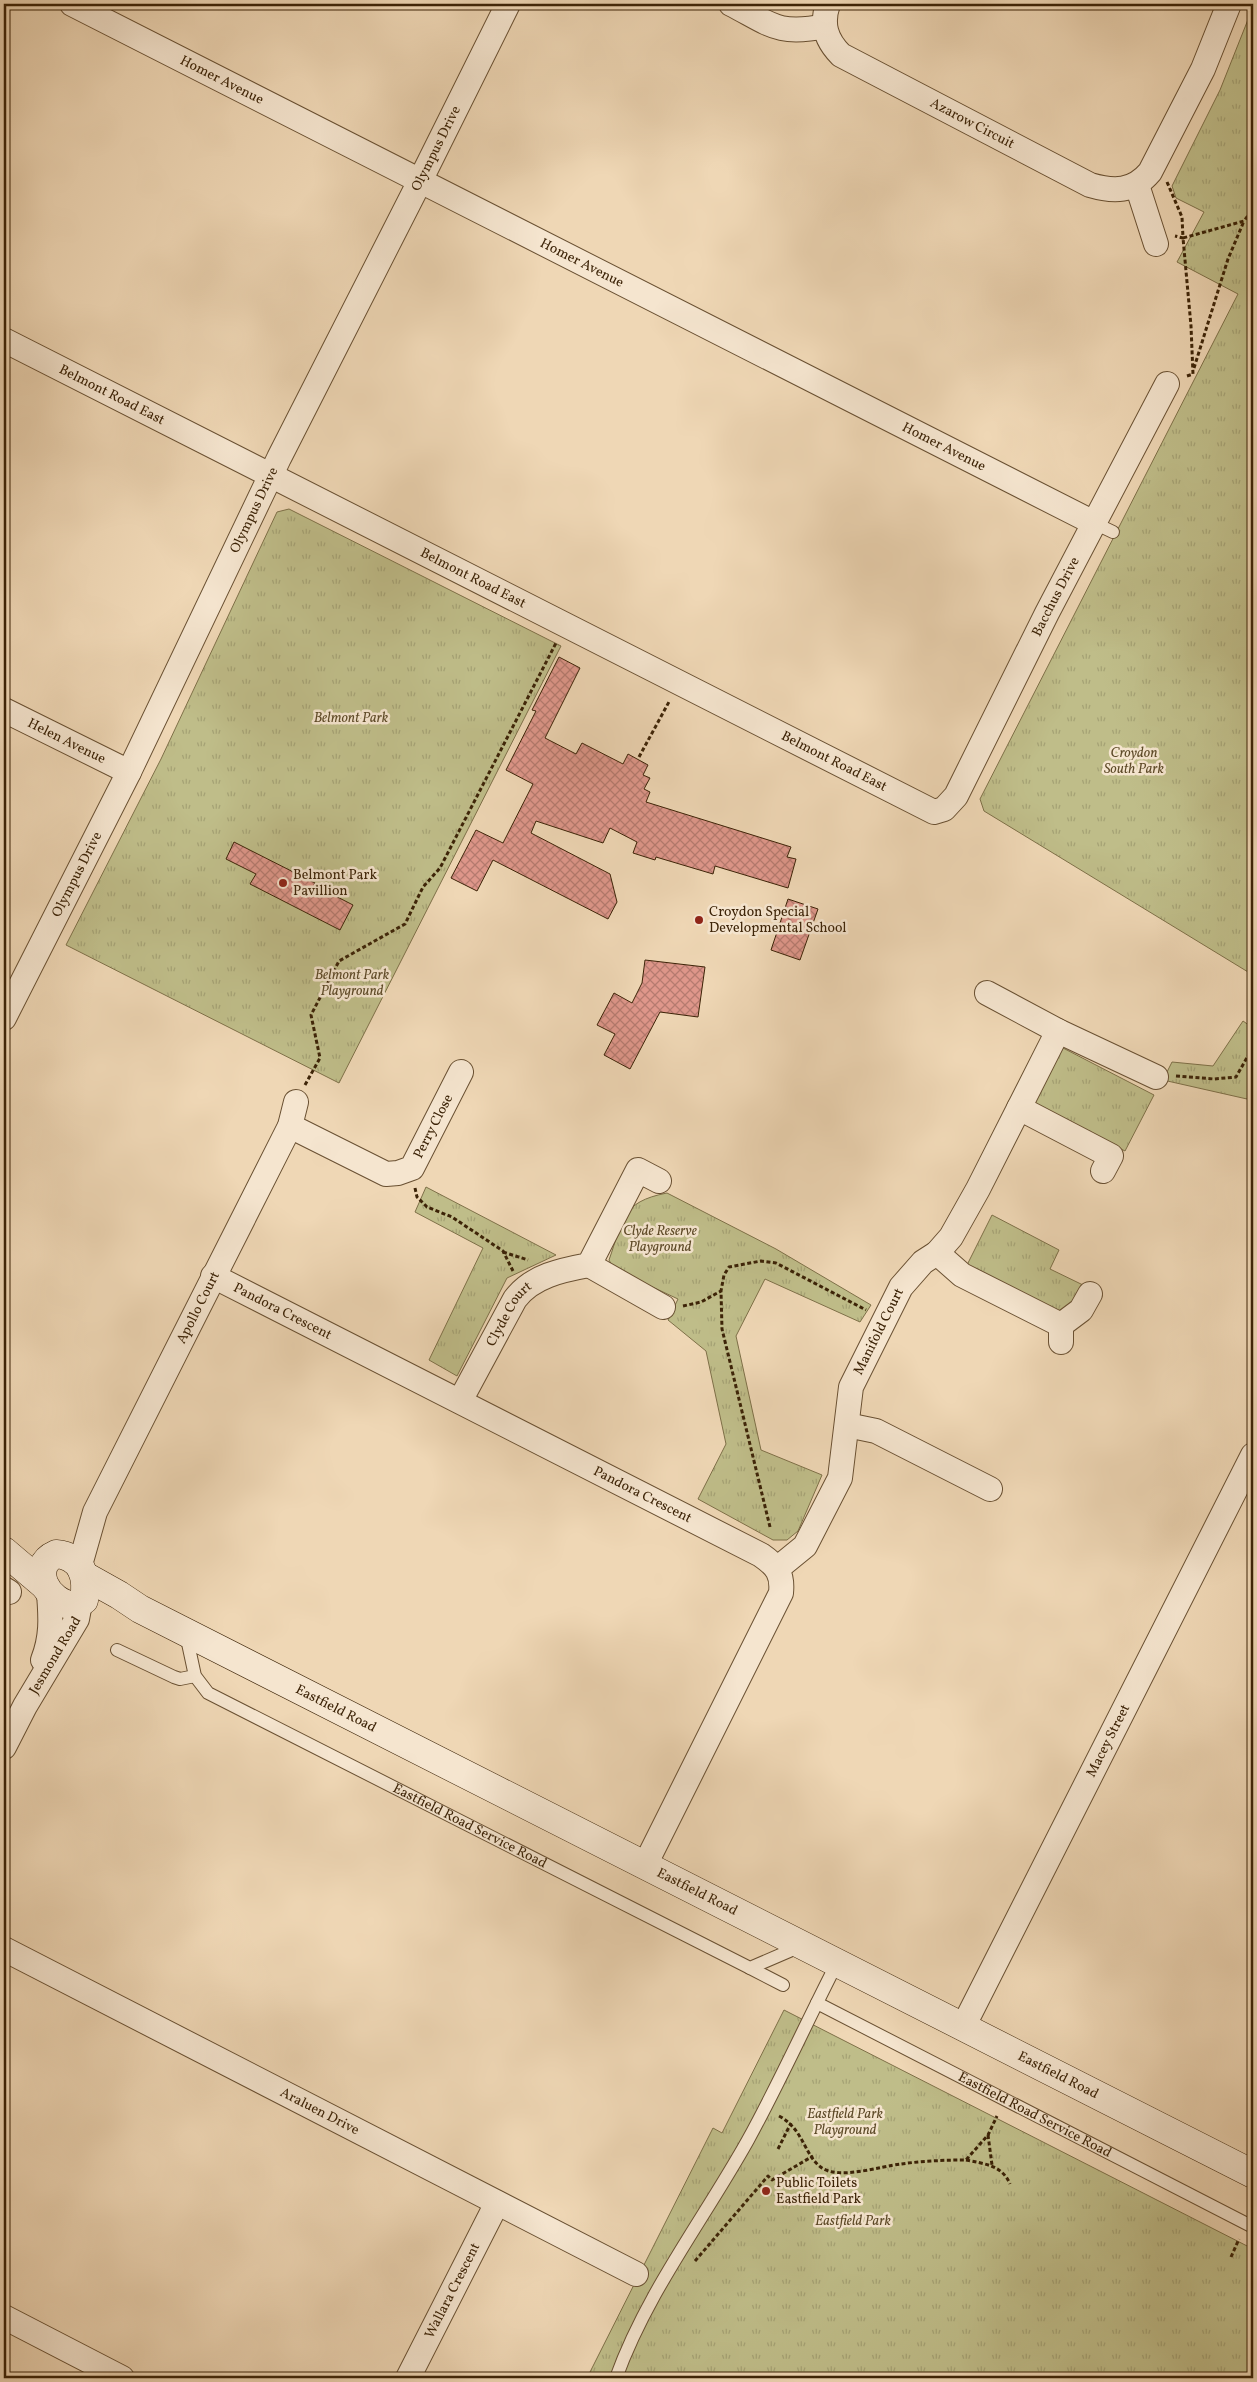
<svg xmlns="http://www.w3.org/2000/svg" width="1257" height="2382" viewBox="0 0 1257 2382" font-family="Vollkorn,serif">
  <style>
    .park { fill: url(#park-tufts); stroke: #7e7048 }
    .building { fill: url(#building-cross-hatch); stroke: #3c2307 }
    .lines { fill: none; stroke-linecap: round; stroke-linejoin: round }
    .service-casing { stroke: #695032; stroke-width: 14 }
    .minor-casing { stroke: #695032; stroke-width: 26 }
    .secondary-casing { stroke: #3c2307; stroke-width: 29 }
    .path { stroke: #3c2307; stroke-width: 3; stroke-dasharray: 4 2.5; stroke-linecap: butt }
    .service { stroke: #f5e5cf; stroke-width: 12 }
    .minor { stroke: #f5e5cf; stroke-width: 24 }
    .secondary { stroke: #f5e5cf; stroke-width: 28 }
    .poi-dot { fill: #8f2418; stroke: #f5e5cf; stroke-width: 2 }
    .labels { text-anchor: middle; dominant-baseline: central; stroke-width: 5; stroke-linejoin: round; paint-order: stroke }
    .street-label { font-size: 14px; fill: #3c2307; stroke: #f5e5cf }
    .park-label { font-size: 14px; font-style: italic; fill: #5d4a28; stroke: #f5e5cf }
    .poi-label { font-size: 14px; fill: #3c2307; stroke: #f5e5cf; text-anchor: start }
  </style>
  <defs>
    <pattern id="park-tufts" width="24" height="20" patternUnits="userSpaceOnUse" patternTransform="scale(1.25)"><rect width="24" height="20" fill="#bfbd89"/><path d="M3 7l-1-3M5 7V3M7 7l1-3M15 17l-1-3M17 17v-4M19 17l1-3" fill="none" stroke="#a5a275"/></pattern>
    <pattern id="building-cross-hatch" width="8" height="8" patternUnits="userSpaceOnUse" patternTransform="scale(1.25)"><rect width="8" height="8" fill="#df978b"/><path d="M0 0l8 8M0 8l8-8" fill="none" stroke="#b67b70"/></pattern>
  </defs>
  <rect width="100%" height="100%" fill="#efd7b5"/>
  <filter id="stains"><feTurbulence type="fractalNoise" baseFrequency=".004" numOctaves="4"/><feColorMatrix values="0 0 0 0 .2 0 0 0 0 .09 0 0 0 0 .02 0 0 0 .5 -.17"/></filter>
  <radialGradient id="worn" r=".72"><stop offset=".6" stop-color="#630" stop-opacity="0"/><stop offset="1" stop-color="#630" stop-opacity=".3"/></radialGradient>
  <g class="park">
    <path d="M1253,7V975L984,811L980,799L1238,294L1177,262L1204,212L1176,198L1172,186L1220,90Z"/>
    <path d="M289,509L561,646L339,1083L66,945L161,759L277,512Z"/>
    <path d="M1243,1021L1253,1028V1086L1247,1099L1163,1080L1172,1062L1213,1066Z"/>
    <path d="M1063,1048L1154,1095L1125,1151L1034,1104Z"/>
    <path d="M426,1187L556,1255L507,1278L457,1376L429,1360L483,1248L415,1212Z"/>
    <path d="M667,1193L776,1249L871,1305L860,1322L765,1279L736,1336L761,1450L822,1475L798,1531L787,1540H773L698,1499L726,1444L706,1351L668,1320L678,1299L614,1269L609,1260C623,1221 620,1202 667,1193Z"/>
    <path d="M992,1215L1059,1250L1050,1269L1083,1285L1073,1307L1057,1311L967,1265Z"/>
    <path d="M784,2010L1253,2249V2378H587L713,2128L722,2133Z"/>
  </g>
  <g class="building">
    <path d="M559,657L580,668L545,738L576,754L582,743L623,764L628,754L648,765L643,775L650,778L644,789L650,792L646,802L791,847L787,857L796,859L788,888L715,866L713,874L656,857L655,860L633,853L637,842L610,828L603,843L536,821L531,833L610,874L617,902L608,919L493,860L477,891L451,878L476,830L503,843L533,784L506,770L536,711L532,710Z"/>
    <path d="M234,842L315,883L314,885L353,905L340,930L250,884L256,874L226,859Z"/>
    <path d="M788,899L818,909L800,960L771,950Z"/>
    <path d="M645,960L705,967L698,1017L660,1012L630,1069L604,1055L615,1034L597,1025L614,993L632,1003L642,983Z"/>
  </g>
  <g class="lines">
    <defs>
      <g id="service">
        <path d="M1094,523L1113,532"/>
        <path id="s1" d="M186,1634L195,1676L208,1693L750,1968L801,1946"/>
        <path d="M117,1650L174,1677L180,1679L195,1676"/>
        <path d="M750,1968L783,1985"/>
        <path id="s2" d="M817,2003L1253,2227"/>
        <path d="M616,2378C647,2292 704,2219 748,2140C780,2082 807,2021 837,1963"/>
      </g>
      <g id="minor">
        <path id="s3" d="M72,4L1094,523"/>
        <path d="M731,4C770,24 778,36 825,26"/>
        <path id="s4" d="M828,4C821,24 826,40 841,55L1090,185C1114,192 1133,192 1150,172L1203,69L1229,4"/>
        <path d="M1137,185L1156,244"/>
        <path id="s5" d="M4,340L934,812L944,809L956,796L1047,613L1167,384"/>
        <path id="s6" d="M4,710L129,772"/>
        <path d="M987,993L1058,1031L1156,1077"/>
        <path id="s7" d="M4,1018L129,772L279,458L420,181L508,4"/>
        <path d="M1019,1108L1111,1156L1103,1171"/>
        <path id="s8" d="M290,1126L386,1174L398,1173L412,1168L461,1072"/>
        <path d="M937,1253L962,1275L1061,1325"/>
        <path d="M589,1265L663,1307"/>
        <path id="s9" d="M213,1276L761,1555C777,1566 783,1574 781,1593L645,1865"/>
        <path d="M1061,1342V1325L1081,1310L1090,1294"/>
        <path id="s10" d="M460,1401L515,1299C532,1276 562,1270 589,1265L638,1170L659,1181"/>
        <path d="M847,1425L876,1431L990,1489"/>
        <path id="s11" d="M80,1565L95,1512L290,1126L296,1102"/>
        <path id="s12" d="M778,1568L805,1546L840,1478L851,1387L901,1287L923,1262L937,1253L951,1237L978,1189L1058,1031"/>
        <path d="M4,1589L9,1592"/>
        <path d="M43,1660C52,1637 51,1618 49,1594"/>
        <path id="s13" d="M4,1747L25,1706L77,1619L80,1603"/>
        <path id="s14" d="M4,1949L636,2274"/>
        <path id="s15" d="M963,2027L1253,1455"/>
        <path d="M4,2317L122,2378"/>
        <path id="s16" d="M408,2378L497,2203"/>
      </g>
      <g id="secondary">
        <path d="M4,1551L44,1585"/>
        <path d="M56,1554C82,1556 88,1577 84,1600L75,1606C46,1603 28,1566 56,1554Z"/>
        <path id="s17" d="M85,1576L119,1595L140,1609L1253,2174"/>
      </g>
    </defs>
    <use href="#service" class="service-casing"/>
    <use href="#minor" class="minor-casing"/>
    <use href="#secondary" class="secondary-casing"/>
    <g class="path">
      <path d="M1167,182L1182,217L1183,238L1175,236"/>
      <path d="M1194,368L1228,259L1244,221"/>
      <path d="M1187,376L1193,374L1191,326L1183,238L1244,221L1253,209"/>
      <path d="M639,757L670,700"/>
      <path d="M1176,1076L1214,1079L1236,1077L1253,1047"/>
      <path d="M305,1085L320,1058L311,1015L339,961L405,924L423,887L440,868L556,643"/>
      <path d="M415,1188L417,1197L427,1207L452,1217L503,1251L513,1271"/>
      <path d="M503,1252L528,1260"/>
      <path d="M683,1306L701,1302L721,1291"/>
      <path d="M770,1527L722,1329L721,1291L724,1275L729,1267L761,1261L776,1263L866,1310"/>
      <path d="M779,2116C804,2129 804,2156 822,2168C840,2180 881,2166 901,2164C922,2161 944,2160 966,2160L988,2135L997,2116"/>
      <path d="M988,2135L992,2165"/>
      <path d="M778,2149L791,2123"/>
      <path d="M966,2160C985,2164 1002,2165 1010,2184"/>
      <path d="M1231,2257L1239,2239"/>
      <path d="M695,2261L768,2176L772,2180L813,2156"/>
    </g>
    <use href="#service" class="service"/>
    <use href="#minor" class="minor"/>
    <use href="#secondary" class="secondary"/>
  </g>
  <g class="poi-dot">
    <circle cx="283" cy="883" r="5"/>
    <circle cx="699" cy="920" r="5"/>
    <circle cx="766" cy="2191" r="5"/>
  </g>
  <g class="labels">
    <g class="street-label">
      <text stroke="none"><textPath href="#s3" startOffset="168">Homer Avenue</textPath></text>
      <text stroke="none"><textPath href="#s4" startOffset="204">Azarow Circuit</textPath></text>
      <text stroke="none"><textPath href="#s7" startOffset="971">Olympus Drive</textPath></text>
      <text stroke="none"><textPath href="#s3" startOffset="572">Homer Avenue</textPath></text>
      <text stroke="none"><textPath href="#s5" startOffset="121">Belmont Road East</textPath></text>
      <text stroke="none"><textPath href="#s3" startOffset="978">Homer Avenue</textPath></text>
      <text stroke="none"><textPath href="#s7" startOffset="566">Olympus Drive</textPath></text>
      <text stroke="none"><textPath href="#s5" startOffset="526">Belmont Road East</textPath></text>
      <text stroke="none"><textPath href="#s5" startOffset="1294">Bacchus Drive</textPath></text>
      <text stroke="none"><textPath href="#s6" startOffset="70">Helen Avenue</textPath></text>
      <text stroke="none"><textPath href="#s5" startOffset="931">Belmont Road East</textPath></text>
      <text stroke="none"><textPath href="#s7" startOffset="161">Olympus Drive</textPath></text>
      <text stroke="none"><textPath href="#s8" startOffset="181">Perry Close</textPath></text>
      <text stroke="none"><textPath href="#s11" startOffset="284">Apollo Court</textPath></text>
      <text stroke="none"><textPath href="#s9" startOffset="78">Pandora Crescent</textPath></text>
      <text stroke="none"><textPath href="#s10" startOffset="100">Clyde Court</textPath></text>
      <text stroke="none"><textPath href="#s12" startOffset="265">Manifold Court</textPath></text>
      <text stroke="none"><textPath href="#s9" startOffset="482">Pandora Crescent</textPath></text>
      <text stroke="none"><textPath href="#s13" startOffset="105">Jesmond Road</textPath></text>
      <text stroke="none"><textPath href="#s17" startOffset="284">Eastfield Road</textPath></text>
      <text stroke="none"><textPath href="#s15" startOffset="321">Macey Street</textPath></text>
      <text stroke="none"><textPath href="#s1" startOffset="358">Eastfield Road Service Road</textPath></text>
      <text stroke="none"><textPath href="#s17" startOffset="689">Eastfield Road</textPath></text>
      <text stroke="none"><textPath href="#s17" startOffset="1094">Eastfield Road</textPath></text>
      <text stroke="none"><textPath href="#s14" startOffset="355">Araluen Drive</textPath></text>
      <text stroke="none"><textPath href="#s2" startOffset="245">Eastfield Road Service Road</textPath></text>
      <text stroke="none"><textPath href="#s16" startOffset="98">Wallara Crescent</textPath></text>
    </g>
    <g class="park-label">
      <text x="351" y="718">Belmont Park</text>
      <text x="1134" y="753">Croydon<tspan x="1134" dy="16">South Park</tspan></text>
      <text x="352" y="975">Belmont Park<tspan x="352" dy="16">Playground</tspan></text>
      <text x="660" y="1231">Clyde Reserve<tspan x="660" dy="16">Playground</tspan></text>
      <text x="845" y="2114">Eastfield Park<tspan x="845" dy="16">Playground</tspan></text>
      <text x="853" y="2221">Eastfield Park</text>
    </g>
    <g class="poi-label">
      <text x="293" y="875">Belmont Park<tspan x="293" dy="16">Pavillion</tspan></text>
      <text x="709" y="912">Croydon Special<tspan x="709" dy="16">Developmental School</tspan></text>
      <text x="776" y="2183">Public Toilets<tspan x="776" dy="16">Eastfield Park</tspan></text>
    </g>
  </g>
  <rect width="1257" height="2382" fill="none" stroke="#efd7b5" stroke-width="20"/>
  <rect x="5" y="5" width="1247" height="2372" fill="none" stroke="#3c2307" stroke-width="2.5"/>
  <rect x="10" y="10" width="1237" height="2362" fill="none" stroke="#3c2307"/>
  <rect width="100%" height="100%" filter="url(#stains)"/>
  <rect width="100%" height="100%" fill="url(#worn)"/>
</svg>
